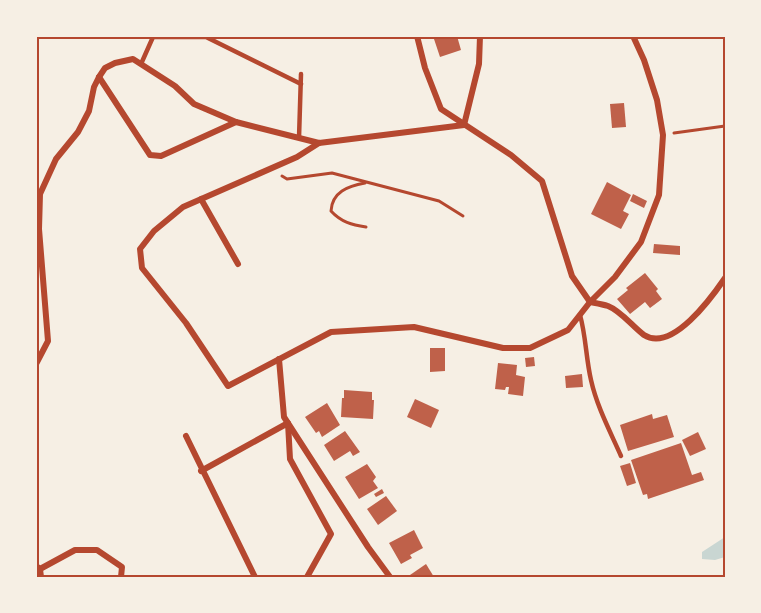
<svg xmlns="http://www.w3.org/2000/svg" width="761" height="613" viewBox="0 0 761 613" font-family="Jost,sans-serif">
  <style>
    .water { fill: #c9d6d2 }
    .building { fill: #bf614a }
    .lines { fill: none; stroke-linecap: round; stroke-linejoin: round }
    .path { stroke: #b5482f; stroke-width: 3 }
    .service { stroke: #b5482f; stroke-width: 4.5 }
    .minor { stroke: #b5482f; stroke-width: 6 }
    .neatline { fill: none; stroke: #b5482f; stroke-width: 2 }
  </style>
  <rect width="100%" height="100%" fill="#f6efe4"/>
  <path class="water" d="M725,537V557L715,560L702,559V552Z"/>
  <g class="building">
    <path d="M433,36H457L461,50L440,57Z"/>
    <path d="M624,103L626,127L612,128L610,104Z"/>
    <path d="M607,182L631,195L623,211L629,214L621,229L591,214Z"/>
    <path d="M633,194L647,201L644,208L630,201Z"/>
    <path d="M654,244L680,246V255L653,253Z"/>
    <path d="M645,273L658,289L656,291L662,299L650,308L645,302L630,314L617,299L628,290L626,288Z"/>
    <path d="M430,348H445V371L430,372Z"/>
    <path d="M534,357L535,366L526,367L525,358Z"/>
    <path d="M498,363L517,365L516,375L525,377L523,396L508,394L509,387H506L505,390L495,389Z"/>
    <path d="M582,374L583,387L566,388L565,376Z"/>
    <path d="M344,390L372,392V400H374L373,419L341,417L342,398H344Z"/>
    <path d="M415,399L439,410L431,428L407,417Z"/>
    <path d="M327,403L340,425L322,437L319,431L316,433L305,417Z"/>
    <path d="M652,414L653,419L667,415L674,437L628,451L620,425Z"/>
    <path d="M345,431L360,452L353,456L350,451L334,461L324,445Z"/>
    <path d="M698,432L706,449L690,456L682,440Z"/>
    <path d="M681,443L692,475L701,472L704,480L648,499L647,494L643,495L631,460Z"/>
    <path d="M630,463L636,483L627,486L620,466Z"/>
    <path d="M367,464L376,477L373,481L378,488L359,499L345,477Z"/>
    <path d="M382,489L384,493L376,497L374,494Z"/>
    <path d="M386,496L397,511L378,525L367,509Z"/>
    <path d="M414,530L423,548L410,555L412,558L401,564L389,543Z"/>
    <path d="M426,564L434,577H411L410,575Z"/>
  </g>
  <g class="lines">
    <g class="path">
      <path d="M674,133L725,126"/>
      <path d="M282,176L287,179L332,173L439,201L463,216"/>
      <path d="M365,183C348,186 332,192 331,211C341,222 352,225 366,227"/>
    </g>
    <g class="service">
      <path d="M141,64L153,37H206L301,84"/>
      <path d="M299,138L301,74"/>
      <path d="M580,315C586,336 586,359 591,380C597,407 610,431 621,456"/>
    </g>
    <g class="minor">
      <path d="M417,36L425,68L441,109L511,155L542,181L572,276L590,302C595,303 602,304 608,306C621,311 632,326 644,335C672,353 712,297 725,278"/>
      <path d="M99,77L150,155L161,156L236,122"/>
      <path d="M464,125L479,64L480,36"/>
      <path d="M319,143L297,157L183,207L154,231L140,249L142,268L186,323L228,386L331,332L414,327L503,348H530L568,330L590,302L615,277L641,242L659,195L663,135L657,100L644,60L633,36"/>
      <path d="M201,199L238,264"/>
      <path d="M279,359L284,417L368,547L390,577"/>
      <path d="M36,364L48,341L39,229L40,194L56,159L78,132L89,111L94,87L99,77L105,68L115,63L133,59L175,86L194,104L236,122L319,143L464,125"/>
      <path d="M186,436L255,577"/>
      <path d="M201,471L288,423L290,459L331,534L307,577"/>
      <path d="M36,566L40,569L41,577"/>
      <path d="M40,569L75,550H97L122,567L121,577"/>
    </g>
  </g>
  <rect width="761" height="613" fill="none" stroke="#f6efe4" stroke-width="75"/>
  <rect x="38" y="38" width="686" height="538" class="neatline"/>
</svg>
